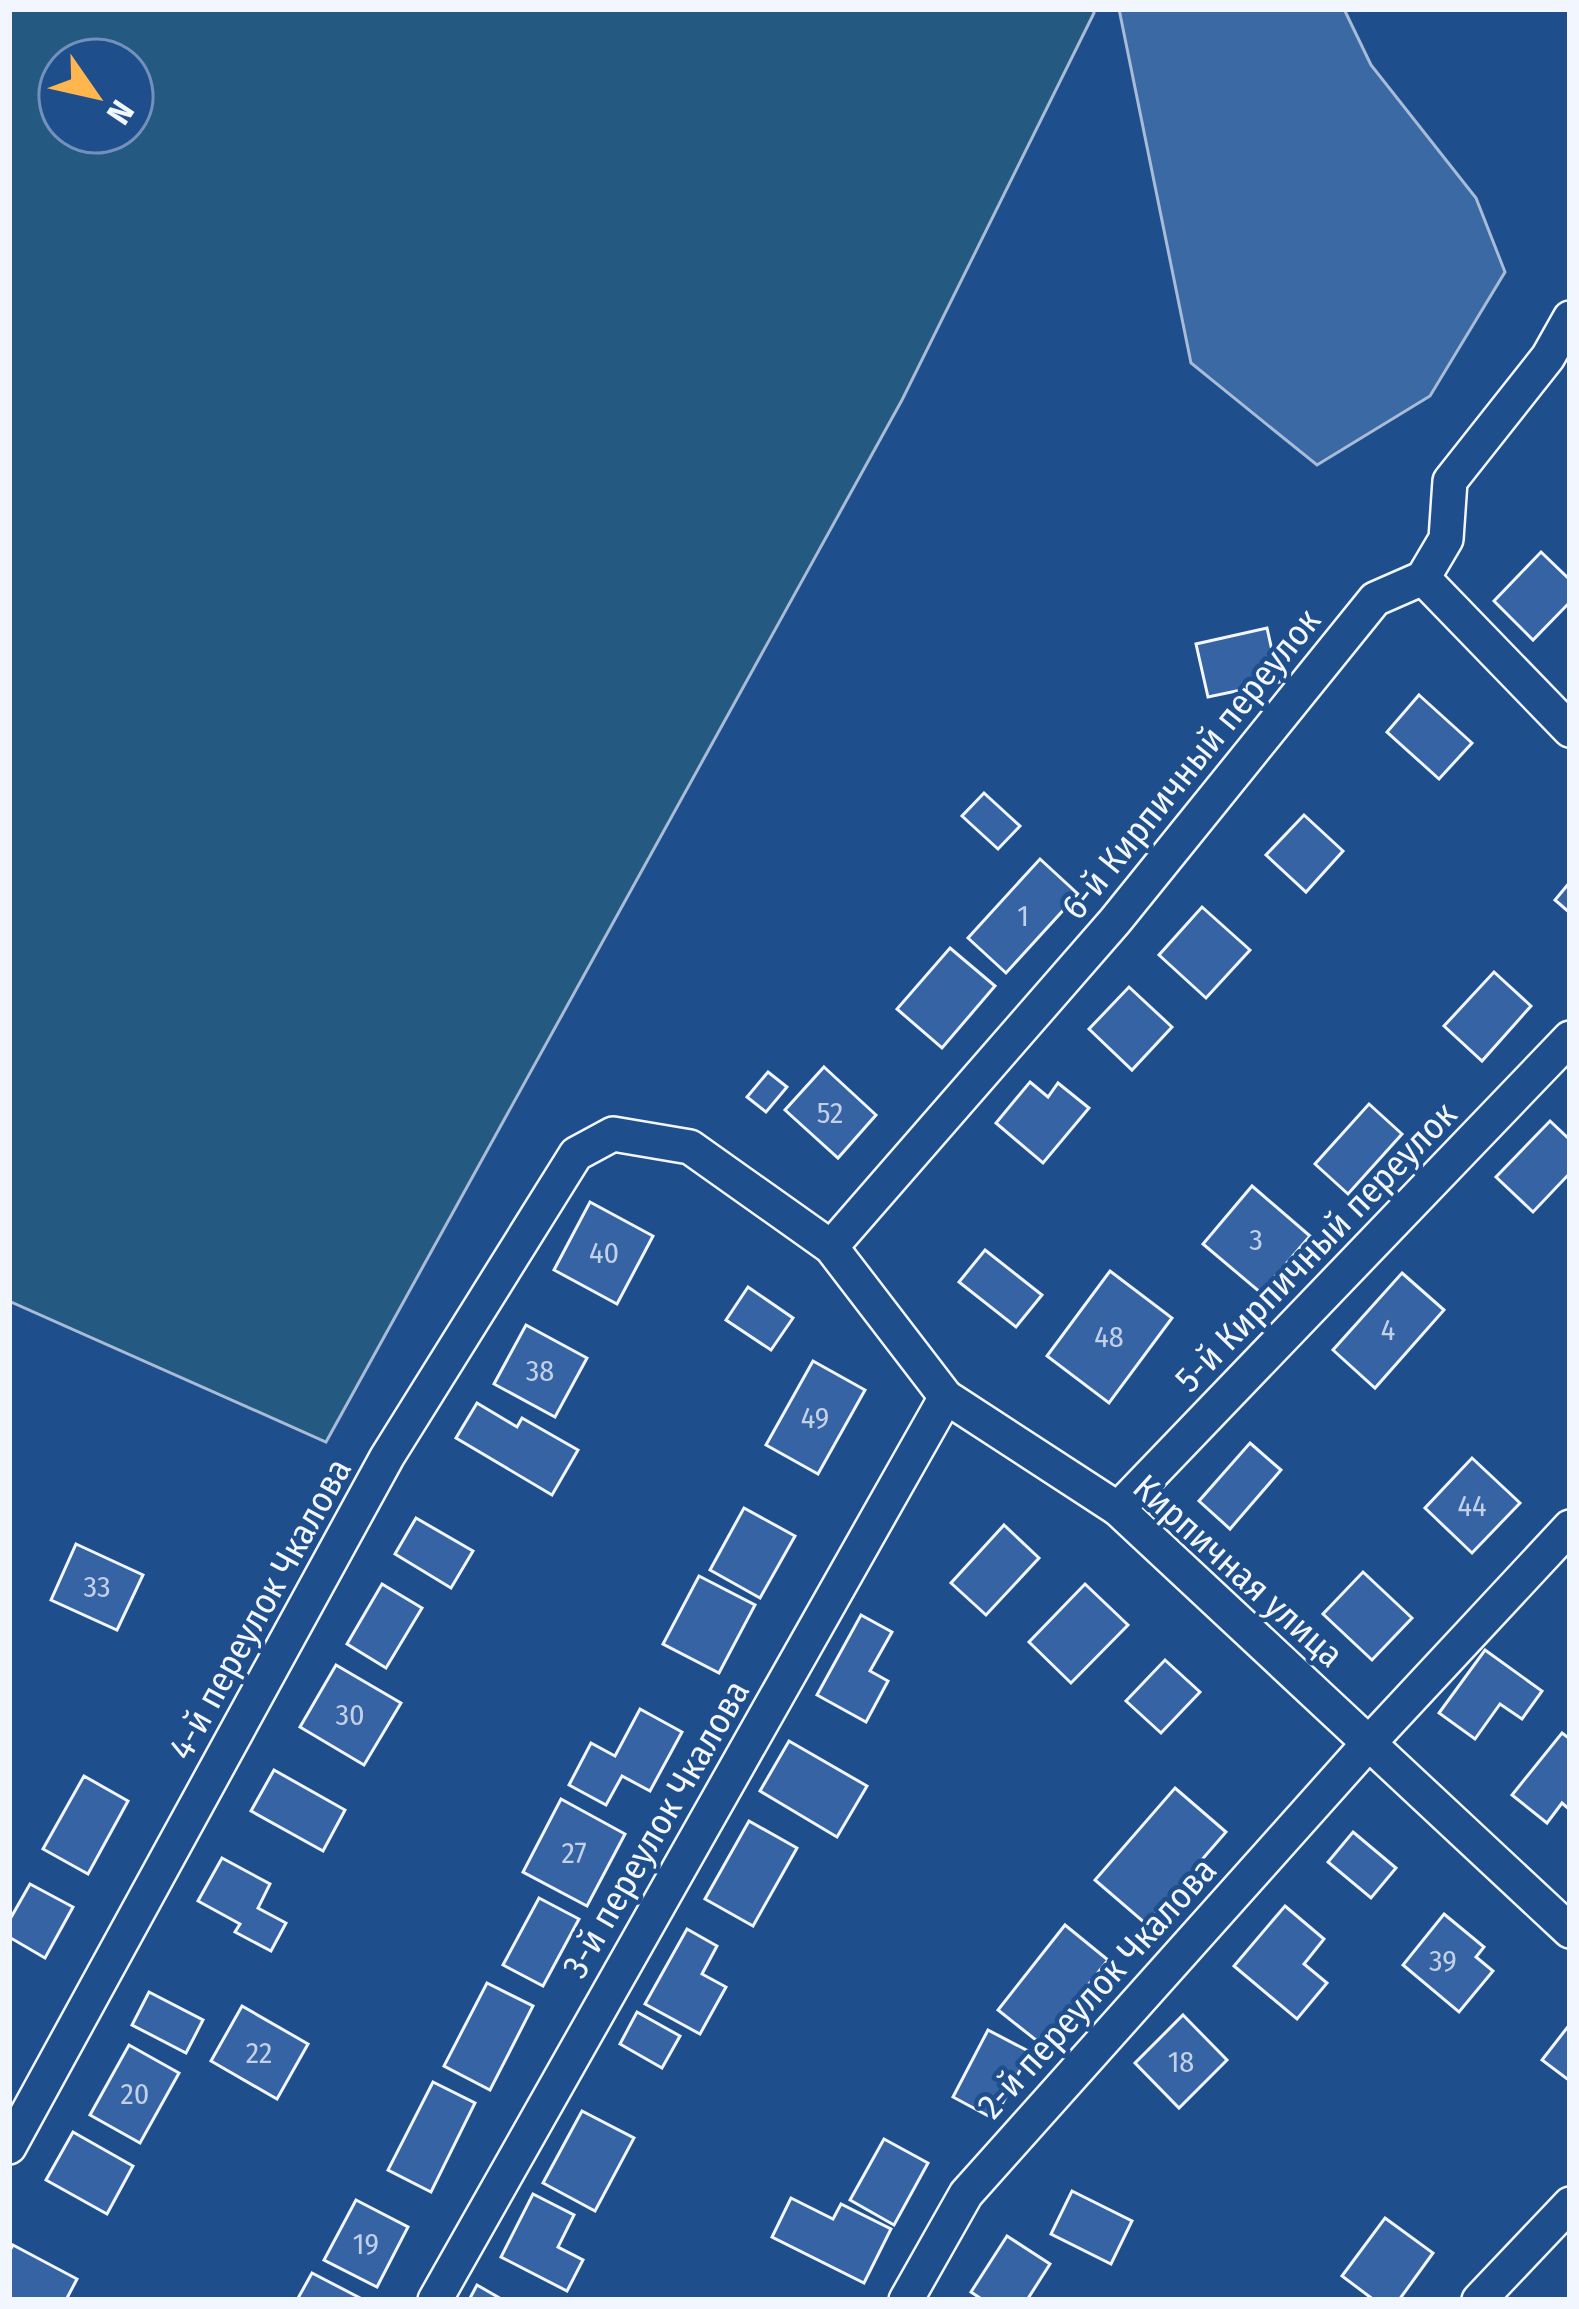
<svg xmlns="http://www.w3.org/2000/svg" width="1579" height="2309" viewBox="0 0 1579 2309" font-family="'Fira Sans Condensed',sans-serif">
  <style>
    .green { fill: #245a82; stroke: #a8bbd7; stroke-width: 3; fill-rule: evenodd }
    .water { fill: #3b69a3; stroke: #a8bbd7; stroke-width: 3 }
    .building { fill: #3563a3; stroke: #f2f6ff; stroke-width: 3 }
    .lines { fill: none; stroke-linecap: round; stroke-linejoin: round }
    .street-casing { stroke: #f2f6ff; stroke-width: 38 }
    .street { stroke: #1f4e8c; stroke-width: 33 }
    .labels { text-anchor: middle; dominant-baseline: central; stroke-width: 9; stroke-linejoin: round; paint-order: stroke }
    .number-label { font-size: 30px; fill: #c3d1e8 }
    .street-label { font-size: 36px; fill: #f2f6ff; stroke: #1f4e8c }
  </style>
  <rect width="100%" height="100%" fill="#1f4e8c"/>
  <path class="green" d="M9,9H1093L1094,13L902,400L326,1442L9,1301ZM60,60H132V132H60Z"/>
  <path class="water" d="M1119,9H1344L1371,65L1476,198L1505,272L1430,396L1317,465L1191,363Z"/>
  <g class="building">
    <path d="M1541,552L1570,580V602L1533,640L1494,601Z"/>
    <path d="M1267,628L1279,682L1208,697L1196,644Z"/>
    <path d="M1419,695L1472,743L1439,779L1387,732Z"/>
    <path d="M984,793L1020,826L998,849L962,816Z"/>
    <path d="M1304,815L1343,851L1306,892L1266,855Z"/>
    <path d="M1040,859L1078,894L1006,973L968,938Z"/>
    <path d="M1570,882V913L1555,900Z"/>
    <path d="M1202,907L1250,950L1206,998L1159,955Z"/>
    <path d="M950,948L995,986L942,1048L897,1009Z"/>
    <path d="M1494,972L1531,1006L1482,1061L1444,1026Z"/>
    <path d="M1129,987L1172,1027L1132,1070L1089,1029Z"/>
    <path d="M824,1067L876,1115L838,1158L785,1110Z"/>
    <path d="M768,1072L787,1087L766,1112L747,1097Z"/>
    <path d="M1030,1082L1048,1097L1058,1083L1089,1108L1043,1163L996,1123Z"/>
    <path d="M1369,1104L1402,1134L1348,1194L1315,1164Z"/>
    <path d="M1550,1121L1570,1140V1173L1533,1212L1496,1177Z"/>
    <path d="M1252,1186L1310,1236L1261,1293L1203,1244Z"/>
    <path d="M590,1202L653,1236L617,1304L554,1270Z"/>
    <path d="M985,1250L1042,1295L1016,1327L959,1282Z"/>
    <path d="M1110,1271L1172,1318L1109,1403L1047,1356Z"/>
    <path d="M1402,1273L1444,1310L1375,1388L1333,1350Z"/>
    <path d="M748,1287L793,1318L771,1350L726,1320Z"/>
    <path d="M526,1325L587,1358L555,1417L494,1384Z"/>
    <path d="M813,1361L865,1390L818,1474L766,1445Z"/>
    <path d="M477,1403L517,1427L522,1418L578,1450L552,1495L456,1438Z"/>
    <path d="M1250,1443L1281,1470L1230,1529L1199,1501Z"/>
    <path d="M1472,1458L1520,1503L1472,1553L1425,1508Z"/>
    <path d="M744,1508L795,1536L760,1598L710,1570Z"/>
    <path d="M416,1518L473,1551L451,1588L395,1554Z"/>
    <path d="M1004,1525L1039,1558L986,1615L951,1583Z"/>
    <path d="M76,1544L143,1575L117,1630L51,1600Z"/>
    <path d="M1363,1572L1412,1618L1372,1660L1323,1614Z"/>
    <path d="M699,1576L755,1605L719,1673L663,1644Z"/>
    <path d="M382,1584L422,1608L386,1668L347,1644Z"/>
    <path d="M1085,1584L1128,1625L1071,1683L1029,1642Z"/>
    <path d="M861,1615L892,1632L870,1671L888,1681L866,1722L817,1695Z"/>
    <path d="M1485,1650L1542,1691L1522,1719L1500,1704L1475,1739L1439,1713Z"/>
    <path d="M1165,1660L1200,1692L1161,1733L1126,1701Z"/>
    <path d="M336,1665L401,1703L364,1765L300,1727Z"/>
    <path d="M640,1709L682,1732L650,1791L622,1776L606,1805L569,1785L591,1743L615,1756Z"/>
    <path d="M1562,1733L1570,1739V1810L1562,1803L1547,1823L1512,1795Z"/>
    <path d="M789,1741L867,1786L837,1837L760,1791Z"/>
    <path d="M274,1770L345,1810L323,1851L251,1811Z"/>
    <path d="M84,1776L128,1801L88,1874L43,1849Z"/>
    <path d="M1175,1788L1226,1832L1146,1924L1095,1880Z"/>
    <path d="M561,1799L625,1834L587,1906L523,1872Z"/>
    <path d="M749,1821L797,1848L753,1926L705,1899Z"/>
    <path d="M1353,1832L1396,1868L1371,1898L1328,1862Z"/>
    <path d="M222,1858L270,1884L258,1908L286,1923L271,1951L235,1932L240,1924L198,1901Z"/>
    <path d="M30,1884L73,1907L45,1958L9,1937V1921Z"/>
    <path d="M539,1898L579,1919L543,1986L503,1965Z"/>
    <path d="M1285,1906L1324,1939L1304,1964L1327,1983L1297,2019L1234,1966Z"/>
    <path d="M1444,1914L1484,1947L1476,1957L1493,1971L1459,2012L1403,1965Z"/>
    <path d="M1065,1925L1108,1960L1041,2044L998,2010Z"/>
    <path d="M687,1929L717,1946L702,1974L726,1987L700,2034L645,2004Z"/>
    <path d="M487,1983L533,2006L490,2090L444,2066Z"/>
    <path d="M149,1992L203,2020L186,2053L132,2025Z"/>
    <path d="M242,2006L308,2044L277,2099L211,2061Z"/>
    <path d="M637,2012L680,2036L662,2068L620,2044Z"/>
    <path d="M1183,2015L1227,2060L1179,2108L1135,2063Z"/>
    <path d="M1570,2024V2081L1542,2060Z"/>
    <path d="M988,2030L1030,2052L994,2119L953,2097Z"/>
    <path d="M129,2045L179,2073L140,2143L90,2115Z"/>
    <path d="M433,2082L475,2103L431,2192L388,2170Z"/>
    <path d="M582,2111L634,2138L595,2211L543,2183Z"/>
    <path d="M73,2132L133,2166L107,2214L46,2180Z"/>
    <path d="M884,2139L928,2163L894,2225L850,2200Z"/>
    <path d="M1072,2191L1132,2221L1111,2264L1051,2234Z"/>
    <path d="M533,2194L574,2215L558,2247L583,2260L567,2291L501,2257Z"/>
    <path d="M791,2198L833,2219L841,2204L891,2229L864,2283L772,2237Z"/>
    <path d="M356,2200L408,2227L377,2287L324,2260Z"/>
    <path d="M1385,2218L1433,2253L1399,2300H1374L1342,2276Z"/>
    <path d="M1007,2236L1050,2264L1027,2300H983L971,2292Z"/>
    <path d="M13,2245L77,2279L66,2300L9,2299V2252Z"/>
    <path d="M312,2273L364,2300H297Z"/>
    <path d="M477,2285L503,2300H469Z"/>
  </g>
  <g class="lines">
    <defs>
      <g id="street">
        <path d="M1423,578L1570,730"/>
        <path d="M831,1247L1115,921L1375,599L1423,578L1446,539L1450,481L1548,357L1570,318"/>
        <path d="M1118,1509L1570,1038"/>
        <path d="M9,2147L387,1457L576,1154L613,1134L690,1147L831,1247L946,1397L1118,1509L1570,1931"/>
        <path d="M435,2300L946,1397"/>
        <path d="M906,2300L966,2194L1368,1744L1570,1527"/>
        <path d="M1479,2300L1570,2204"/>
      </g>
    </defs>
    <use href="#street" class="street-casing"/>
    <use href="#street" class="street"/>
  </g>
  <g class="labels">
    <g class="number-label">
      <text x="1023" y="916">1</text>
      <text x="830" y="1113">52</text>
      <text x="1256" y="1240">3</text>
      <text x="604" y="1253">40</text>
      <text x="1388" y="1330">4</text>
      <text x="1109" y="1337">48</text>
      <text x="540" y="1371">38</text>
      <text x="815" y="1418">49</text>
      <text x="1472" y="1506">44</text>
      <text x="97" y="1587">33</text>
      <text x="350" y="1715">30</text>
      <text x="574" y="1853">27</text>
      <text x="1443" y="1961">39</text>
      <text x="259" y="2053">22</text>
      <text x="1181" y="2062">18</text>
      <text x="135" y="2094">20</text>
      <text x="366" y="2244">19</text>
    </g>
    <g class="street-label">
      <text transform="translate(1191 764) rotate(-51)">6-й Кирпичный переулок</text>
      <text transform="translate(1316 1247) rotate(-46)">5-й Кирпичный переулок</text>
      <text transform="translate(1238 1571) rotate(42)">Кирпичная улица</text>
      <text transform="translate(260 1609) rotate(-61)">4-й переулок Чкалова</text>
      <text transform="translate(656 1829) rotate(-60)">3-й переулок Чкалова</text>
      <text transform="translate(1097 1988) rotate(-48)">2-й переулок Чкалова</text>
    </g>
  </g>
  <rect width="1579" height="2309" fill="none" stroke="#f2f6ff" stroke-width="24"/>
  <g transform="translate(96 96) rotate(124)"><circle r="57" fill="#1f4e8c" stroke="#7391ba" stroke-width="3"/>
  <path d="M0-9L21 45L0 30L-21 45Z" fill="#ffb74d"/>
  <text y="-18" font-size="33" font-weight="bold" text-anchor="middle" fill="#f2f6ff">N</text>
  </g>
</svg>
